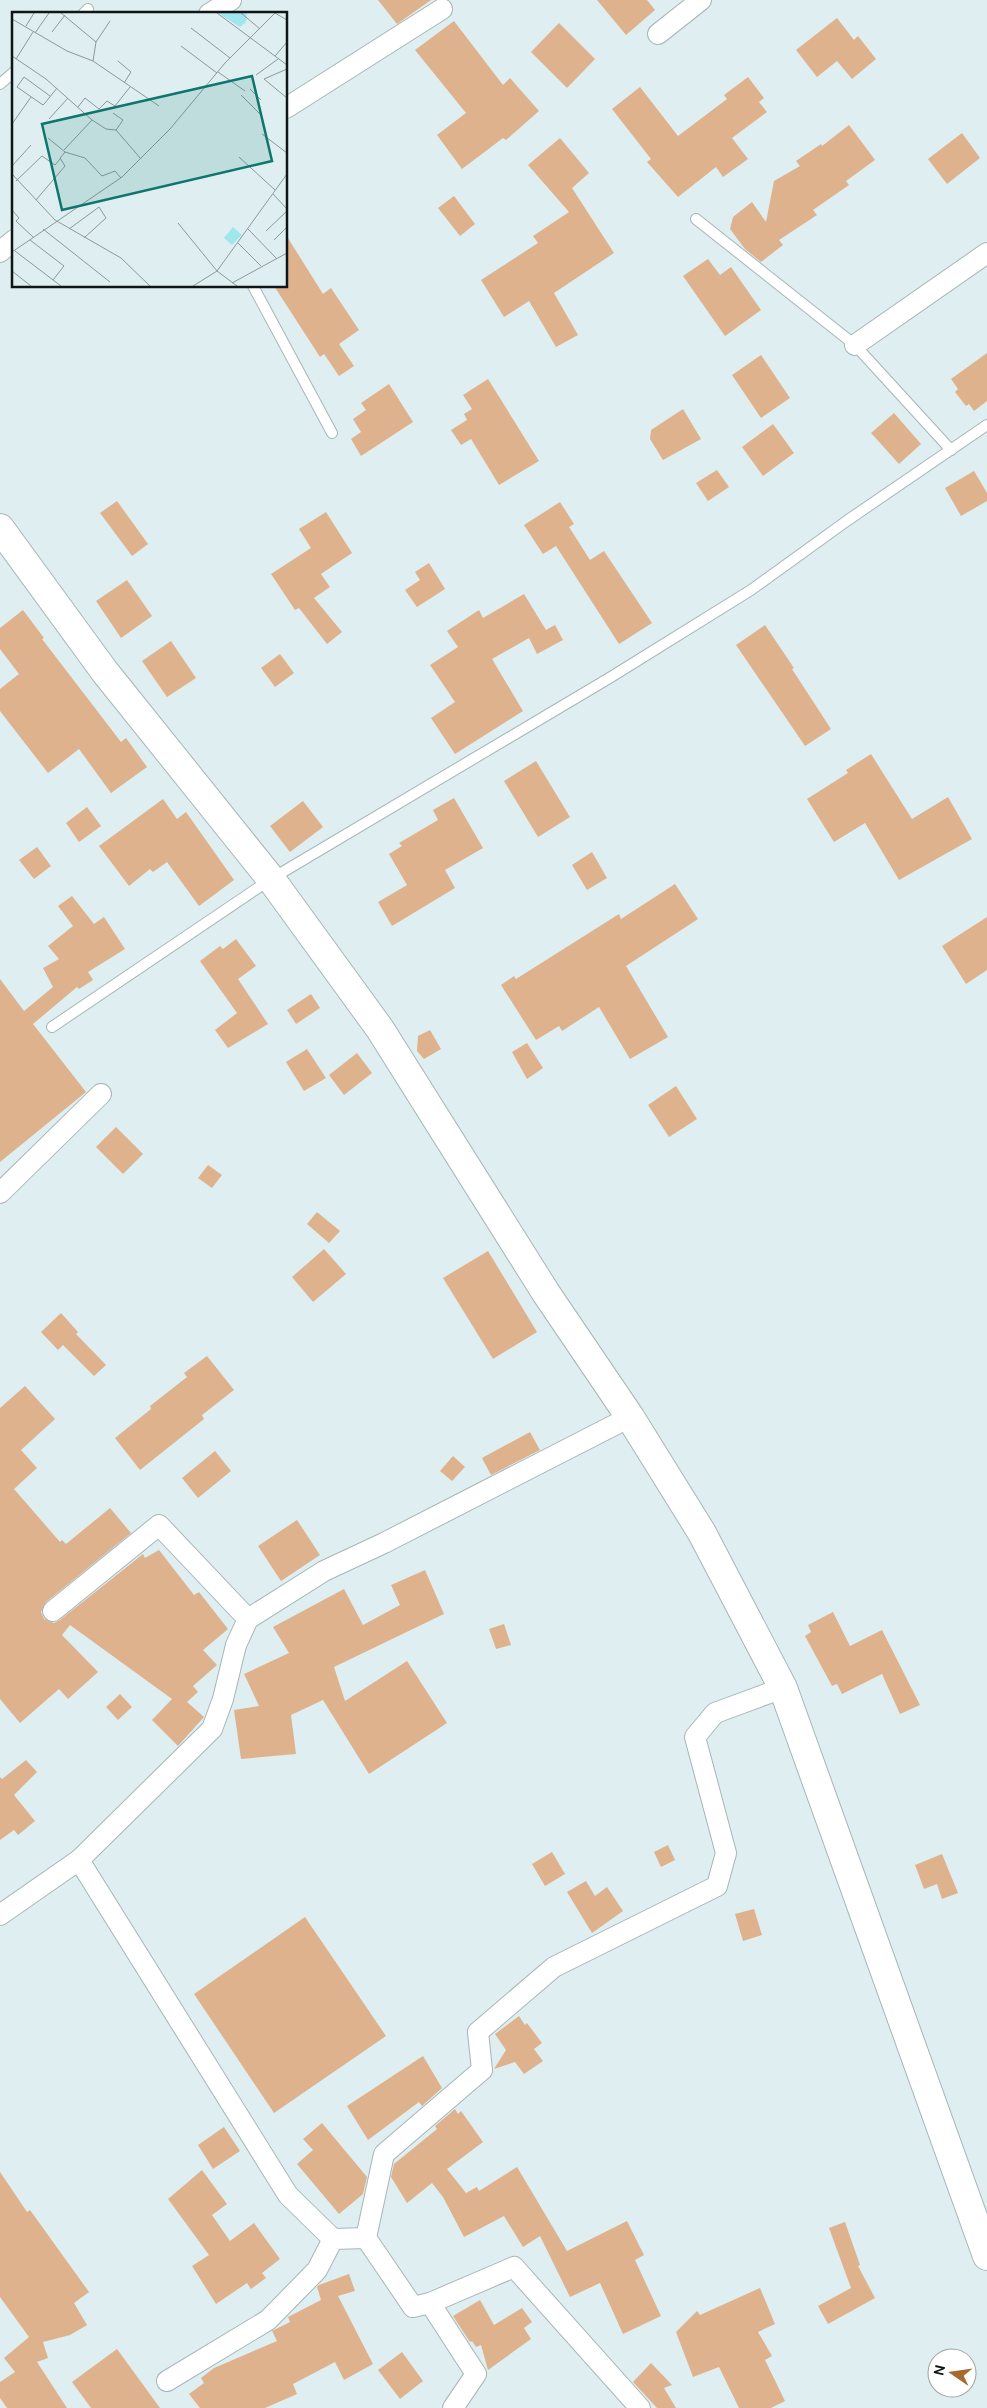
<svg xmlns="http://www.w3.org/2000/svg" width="987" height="2408" viewBox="0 0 987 2408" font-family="'DM Sans',sans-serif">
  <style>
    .building { fill: #deb28c }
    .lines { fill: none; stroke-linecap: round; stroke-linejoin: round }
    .lane-casing { stroke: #a6b6b7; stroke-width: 12 }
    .street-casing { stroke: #a6b6b7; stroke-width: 22 }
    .secondary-casing { stroke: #a6b6b7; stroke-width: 30 }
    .lane { stroke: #fff; stroke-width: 10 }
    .street { stroke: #fff; stroke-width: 20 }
    .secondary { stroke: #fff; stroke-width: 28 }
    .inset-road { fill: none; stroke: #8c989a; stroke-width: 1 }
    .view { fill: #0f766e; fill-opacity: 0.15; stroke: #0f766e; stroke-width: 2.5 }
    .inset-edge { fill: none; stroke: #101617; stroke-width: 2.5 }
  </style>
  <rect width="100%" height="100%" fill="#dfeff1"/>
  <g class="building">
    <path d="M378,0H431L397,24Z"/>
    <path d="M597,0H647L655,10L626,35Z"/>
    <path d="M837,18L854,40L858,36L876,59L852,79L837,61L817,77L796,50Z"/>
    <path d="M454,21L503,85L510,78L539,111L506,140L503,138L462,169L437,135L466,113L415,50Z"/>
    <path d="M559,23L595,59L567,88L531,52Z"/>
    <path d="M748,77L764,98L759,102L767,112L732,138L748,159L723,177L716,167L678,197L647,162L651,159L612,109L640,87L678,136L727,99L724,95Z"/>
    <path d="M849,125L875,160L846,181L849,185L813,210L817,215L779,240L783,245L761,262L745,249L730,229L733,217L752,202L766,222L774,181L800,166L796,161L821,144L822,146Z"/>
    <path d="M962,133L980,158L947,184L928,159Z"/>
    <path d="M560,138L589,173L572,188L614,253L554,293L578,335L556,347L529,301L504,317L481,280L538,243L533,236L569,212L528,165Z"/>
    <path d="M454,196L475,224L460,236L438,208Z"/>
    <path d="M286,235L323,294L331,288L359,330L339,344L354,366L339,376L324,354L320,357L274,286H286Z"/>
    <path d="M708,259L720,275L731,267L761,310L725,336L683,276Z"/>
    <path d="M987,353V401L974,411L969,404L966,406L955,392L958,389L951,379Z"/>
    <path d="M761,355L790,398L761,418L732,375Z"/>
    <path d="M488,379L539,461L499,485L471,439L461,445L451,430L467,420L464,414L472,409L463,395Z"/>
    <path d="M389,384L413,422L361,456L351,439L361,432L353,419L366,410L361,403Z"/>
    <path d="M683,409L701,439L663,460L650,439L651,430Z"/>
    <path d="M894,413L921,444L899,464L871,433Z"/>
    <path d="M773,424L794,453L763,476L742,447Z"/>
    <path d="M717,470L729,487L708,501L696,483Z"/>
    <path d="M974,471L987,493V501L961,516L945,488Z"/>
    <path d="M117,501L148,544L132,556L100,513Z"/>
    <path d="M560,502L574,524L569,527L590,560L604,551L652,623L619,644L556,546L543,554L524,525Z"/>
    <path d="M326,512L352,553L321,574L330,587L314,598L342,632L327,644L299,608L295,610L271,574L311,548L299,529Z"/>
    <path d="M429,563L445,589L417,607L405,590L420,580L415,572Z"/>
    <path d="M127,580L152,616L121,638L96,601Z"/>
    <path d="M524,594L546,630L555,625L563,640L537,654L529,638L492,659L523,711L455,754L431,718L455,702L430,665L458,647L447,631L479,610L483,618Z"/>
    <path d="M23,610L44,638L42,639L121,742L126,738L147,767L111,793L79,749L48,773L0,711V689L19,674L0,649V628Z"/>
    <path d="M765,625L794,668L792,669L831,729L805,746L736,645Z"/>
    <path d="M171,641L196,678L167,697L142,661Z"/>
    <path d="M280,654L294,673L275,687L261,668Z"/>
    <path d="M871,754L912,819L948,797L972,839L899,880L865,823L834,842L807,799L848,773L846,770Z"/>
    <path d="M536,761L570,817L538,837L504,781Z"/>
    <path d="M454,798L483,848L445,870L455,888L392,926L378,902L407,885L389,854L402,846L399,843L438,820L433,810Z"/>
    <path d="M163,799L177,819L186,812L234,880L199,906L167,862L153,872L150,869L129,886L99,846Z"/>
    <path d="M303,801L323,827L290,852L270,826Z"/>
    <path d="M87,807L101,826L79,842L66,823Z"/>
    <path d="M37,847L51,866L34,879L19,860Z"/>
    <path d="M592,852L607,878L587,890L572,865Z"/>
    <path d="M675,884L698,919L626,966L668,1037L630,1059L599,1007L562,1031L559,1026L536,1040L501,985L514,976L516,979L619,914L621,919Z"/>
    <path d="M72,896L94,924L104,917L125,949L88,972L93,980L79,989L77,987L33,1024L86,1092L0,1162V979L24,1011L53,987L43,968L59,959L48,946L73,926L58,906Z"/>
    <path d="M987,917V970L966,984L942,946Z"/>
    <path d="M236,939L256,966L238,979L268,1024L228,1048L215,1030L237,1013L200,961L220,946L223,949Z"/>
    <path d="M311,994L320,1008L296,1024L287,1010Z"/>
    <path d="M430,1030L441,1049L424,1059L417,1051L418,1036Z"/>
    <path d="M527,1043L543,1068L527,1079L512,1052Z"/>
    <path d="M307,1049L326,1078L304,1091L286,1062Z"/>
    <path d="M357,1053L372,1073L344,1095L329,1075Z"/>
    <path d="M676,1086L697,1119L669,1137L648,1105Z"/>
    <path d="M116,1127L143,1154L123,1174L96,1147Z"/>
    <path d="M208,1165L222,1175L212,1188L198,1178Z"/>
    <path d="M317,1212L340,1231L329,1243L307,1224Z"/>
    <path d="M324,1249L346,1274L313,1302L292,1277Z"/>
    <path d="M488,1251L537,1332L493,1359L443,1278Z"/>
    <path d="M61,1313L78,1332L76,1334L106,1365L94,1376L63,1345L58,1350L41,1332Z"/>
    <path d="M207,1356L234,1390L202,1415L204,1419L140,1470L115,1438L151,1409L150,1406L187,1377L184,1373Z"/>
    <path d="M25,1386L55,1419L21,1450L37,1468L14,1489L60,1542L62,1540L66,1544L110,1508L131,1533L46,1602L41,1612L44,1619L54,1623L60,1620L143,1554L145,1558L159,1550L194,1595L199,1592L228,1629L203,1650L217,1665L193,1686L198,1692L187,1702L204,1717L178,1746L152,1720L172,1699L70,1625L62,1635L98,1672L68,1699L59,1689L20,1723L0,1699V1408Z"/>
    <path d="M530,1432L540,1450L491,1475L482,1458Z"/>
    <path d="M215,1451L231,1471L198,1498L182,1478Z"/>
    <path d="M453,1456L465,1467L452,1481L440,1471Z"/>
    <path d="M297,1520L320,1555L281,1581L258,1546Z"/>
    <path d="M425,1570L444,1614L334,1667L345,1701L407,1661L447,1723L369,1774L323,1700L291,1715L296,1754L241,1759L234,1710L259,1706L244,1674L289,1653L273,1627L344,1589L363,1625L400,1605L391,1585Z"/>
    <path d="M833,1612L850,1646L882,1630L920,1705L900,1714L882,1674L842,1694L837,1684L832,1686L805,1636L811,1632L808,1625Z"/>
    <path d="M504,1624L511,1645L496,1649L489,1629Z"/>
    <path d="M120,1694L132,1707L118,1720L106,1707Z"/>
    <path d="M26,1760L37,1772L14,1795L35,1821L18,1835L14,1830L0,1840V1777L2,1779Z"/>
    <path d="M668,1845L675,1860L661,1867L654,1852Z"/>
    <path d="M552,1852L565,1874L545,1886L532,1864Z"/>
    <path d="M942,1854L958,1893L942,1899L937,1884L924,1889L915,1865Z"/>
    <path d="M586,1881L595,1896L607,1887L623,1911L592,1933L567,1892Z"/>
    <path d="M754,1909L762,1935L743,1941L735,1914Z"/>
    <path d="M305,1917L386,2036L274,2113L194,1994Z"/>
    <path d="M519,2016L525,2025L527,2023L542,2043L534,2049L543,2061L524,2074L515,2062L494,2069L506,2050L495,2034Z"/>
    <path d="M423,2056L442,2088L422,2106L419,2102L368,2140L347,2106Z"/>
    <path d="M455,2109L458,2114L461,2111L483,2142L447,2169L466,2193L477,2187L479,2191L517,2167L567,2251L627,2221L644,2255L635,2260L661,2316L623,2334L600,2283L570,2297L540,2236L523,2247L504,2216L464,2237L443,2197L432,2183L407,2203L391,2177L394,2164L437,2129L435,2126Z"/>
    <path d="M322,2123L367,2177L363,2194L339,2214L297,2164L313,2150L303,2139Z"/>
    <path d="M224,2127L240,2151L213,2169L198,2145Z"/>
    <path d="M202,2170L227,2204L212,2215L230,2241L254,2223L280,2259L262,2273L266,2278L251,2289L247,2283L216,2304L192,2266L209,2255L168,2199Z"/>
    <path d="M0,2172L27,2212L30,2210L89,2292L74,2303L87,2325L70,2335L43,2342L48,2358L37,2362L67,2408H7L0,2398V2382L15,2372L4,2358L29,2337L0,2297Z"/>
    <path d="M845,2222L860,2265L858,2266L875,2298L828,2324L818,2306L851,2288L829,2228Z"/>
    <path d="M349,2274L355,2291L338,2296L373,2364L344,2380L335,2362L293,2384L297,2394L265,2408H200L189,2394L204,2383L201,2378L214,2368L277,2341L272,2331L290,2322L288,2317L321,2300L317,2287L319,2285Z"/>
    <path d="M760,2288L775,2324L758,2332L772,2356L765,2360L785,2401L771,2408H739L719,2367L693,2377L676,2332L697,2311L700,2315Z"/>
    <path d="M480,2300L494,2325L522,2308L532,2322L524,2328L531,2339L488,2370L481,2345L476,2347L472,2341L470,2342L453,2316Z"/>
    <path d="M117,2349L160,2408H91L72,2382Z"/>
    <path d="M402,2352L423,2381L400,2399L378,2370Z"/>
    <path d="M651,2363L672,2385L664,2388L676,2408H657L633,2382Z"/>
  </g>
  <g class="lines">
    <defs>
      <g id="lane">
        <path d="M83,14L88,9"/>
        <path d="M0,84L14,72"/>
        <path d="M696,219L855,345L951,450"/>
        <path d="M253,286L332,433"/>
        <path d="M52,1027L271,879L611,677L751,590L848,520L987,425"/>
      </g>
      <g id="street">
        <path d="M209,14L231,0"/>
        <path d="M658,34L701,0"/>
        <path d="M286,108L442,9"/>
        <path d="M0,252L14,240"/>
        <path d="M855,345L987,253"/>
        <path d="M0,1193L101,1094"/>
        <path d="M53,1611L159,1525L248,1619"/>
        <path d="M79,1860L288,2195L333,2239"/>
        <path d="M0,1915L79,1860L212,1729L223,1699L236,1645L248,1619L324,1571L384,1543L630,1417"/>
        <path d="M430,2303L476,2374L453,2408"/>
        <path d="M167,2381L268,2320L317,2270L333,2239L366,2238"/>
        <path d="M640,2408L514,2267L430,2303L413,2307L366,2238L384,2154L482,2070L478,2032L554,1967L717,1886L726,1853L695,1737L715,1713L783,1688"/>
      </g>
      <path id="secondary" d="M0,528L105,672L271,879L380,1029L546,1293L630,1417L702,1533L783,1688L987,2256"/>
    </defs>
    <use href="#lane" class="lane-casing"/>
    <use href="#street" class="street-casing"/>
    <use href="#secondary" class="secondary-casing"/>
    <use href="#lane" class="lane"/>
    <use href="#street" class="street"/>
    <use href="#secondary" class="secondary"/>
  </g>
  <g transform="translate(12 12)">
    <rect width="275" height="275" fill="#dfeff1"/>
    <path d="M206,1H235L234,10L228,15ZM221,215L230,223L220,233L212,226Z" fill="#9fe6ee"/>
    <path class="inset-road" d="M49,1L84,30M205,1L275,53M229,1L248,17M0,7L55,39L81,49M98,9L84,30L81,49L147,94M14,14L22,1M179,16L218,46M40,20L53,3M23,21L37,1M169,34L205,61M0,44L34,67L80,108L94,117L104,118L129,147M263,44L275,30M4,47L21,20M106,49L119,60L112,71M275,57L252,67L275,86M206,60L233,79M244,63L266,47M238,77L249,88M229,83L248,102M38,84L12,65L5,75L31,93L33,91L45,76M66,95L73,86L87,97L95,89L103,94L118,75M101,101L111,108L104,118M37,107L56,86M0,112L19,85M250,122L275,141M36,126L53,140L73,146L90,164L103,159L109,166M52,138L80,108M227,145L263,178M0,154L19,133M0,162L43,208L109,246L138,274M4,169L30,144L43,153L48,147M261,182L275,197M24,188L53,154L48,146L53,140M0,198L7,206L4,209L21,225M166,211L205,259L225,274M31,217L98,270M57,217L87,195L94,206L72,226M236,217L265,247M254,219L275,199M18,228L52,254L41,268M262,228L275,215M226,231L249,254M3,239L49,274M0,240L110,165L158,117L213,51L263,1L275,8M0,259L19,274M220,271L275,241M181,274L205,259L275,162"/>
    <path class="view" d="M240,64L260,149L50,198L30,112Z"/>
    <rect width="275" height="275" class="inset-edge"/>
  </g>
  <g transform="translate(952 2373) rotate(283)"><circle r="24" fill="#ffffff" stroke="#9fa2a2"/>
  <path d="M0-4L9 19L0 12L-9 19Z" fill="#a76a2e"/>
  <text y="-8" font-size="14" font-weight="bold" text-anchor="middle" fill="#101617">N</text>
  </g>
</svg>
